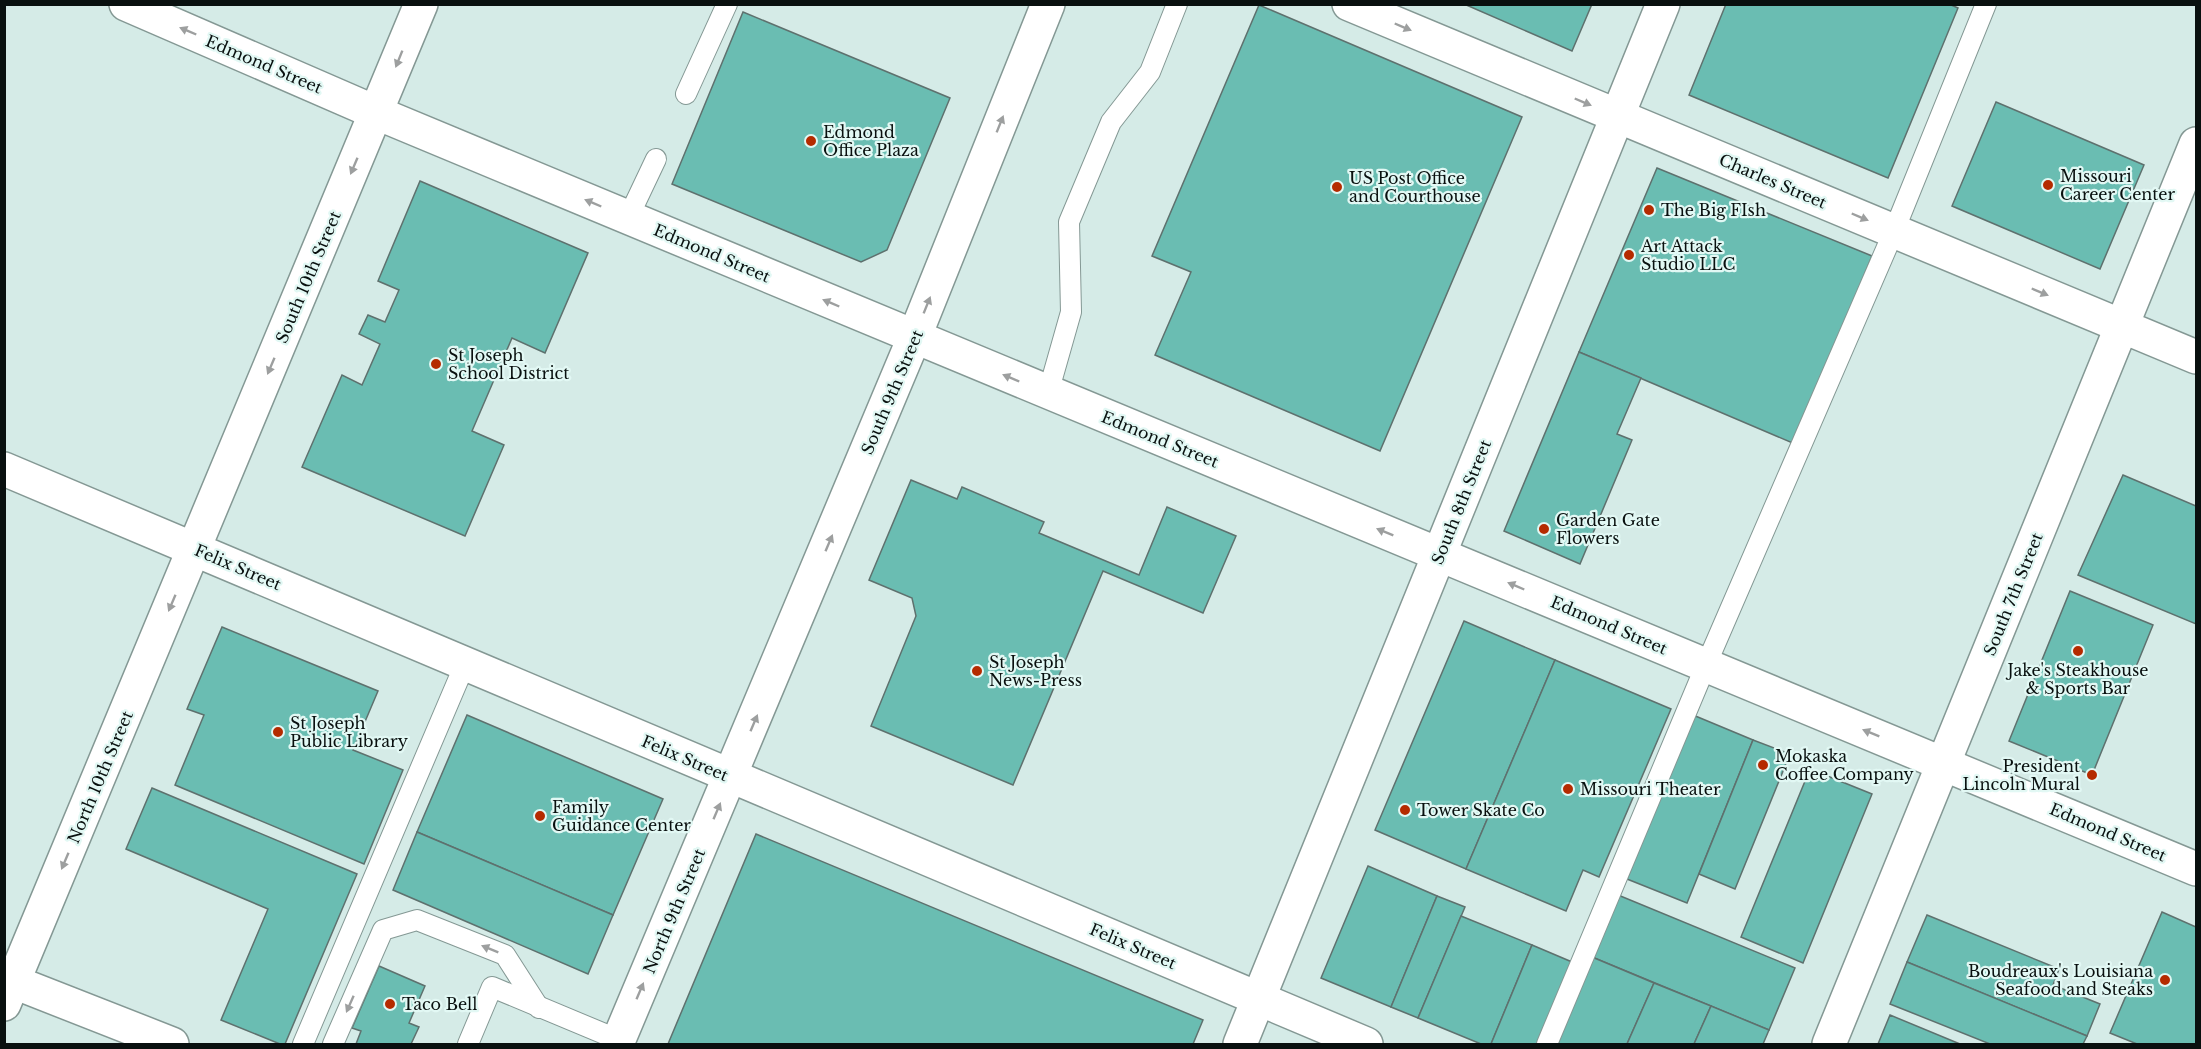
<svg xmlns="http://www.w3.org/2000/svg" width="2201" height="1049" viewBox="0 0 2201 1049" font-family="'Libre Baskerville',serif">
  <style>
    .building { fill: #6abdb2; stroke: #5e716e; stroke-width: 1.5 }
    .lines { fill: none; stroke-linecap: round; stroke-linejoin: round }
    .service-casing { stroke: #849894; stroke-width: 22 }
    .minor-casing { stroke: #849894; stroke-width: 36 }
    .tertiary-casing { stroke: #849894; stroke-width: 36 }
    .secondary-casing { stroke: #849894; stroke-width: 36 }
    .service { stroke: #fff; stroke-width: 20 }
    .minor { stroke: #fff; stroke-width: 33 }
    .tertiary { stroke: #fff; stroke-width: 33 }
    .secondary { stroke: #fff; stroke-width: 33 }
    .oneway { fill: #9d9f9f }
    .poi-dot { fill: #b52b00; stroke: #e2f8f4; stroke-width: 2 }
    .labels { text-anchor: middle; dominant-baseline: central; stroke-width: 4.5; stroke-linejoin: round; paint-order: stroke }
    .street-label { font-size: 16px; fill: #09100f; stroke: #e2f8f4 }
    .poi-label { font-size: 16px; fill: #09100f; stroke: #e2f8f4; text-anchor: start }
  </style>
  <rect width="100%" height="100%" fill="#d5ebe7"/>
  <g class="building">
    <path d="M1464,4H1592L1572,51Z"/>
    <path d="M1726,4H1949L1958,8L1888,178L1689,95Z"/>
    <path d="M1259,5L1522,117L1380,451L1155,355L1191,272L1152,256Z"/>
    <path d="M743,12L950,98L887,250L861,262L672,184Z"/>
    <path d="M1996,102L2144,165L2100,269L1952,206Z"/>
    <path d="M1657,168L1872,256L1795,444L1579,352Z"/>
    <path d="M420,181L588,253L545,353L512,338L472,431L504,445L465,536L302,467L342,375L362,385L380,344L359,334L368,315L385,322L399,290L378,281Z"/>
    <path d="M1579,352L1641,378L1617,434L1632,440L1580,564L1504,531Z"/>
    <path d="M2123,475L2196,506V624L2078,575Z"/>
    <path d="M911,480L957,499L962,487L1044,522L1039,533L1139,575L1167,507L1236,536L1203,613L1103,571L1013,785L871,726L916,616L912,598L869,580Z"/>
    <path d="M2070,591L2153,625L2092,775L2009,741Z"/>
    <path d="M1464,621L1555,660L1466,869L1375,830Z"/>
    <path d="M222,627L378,691L353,750L403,770L364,864L175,785L204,715L187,709Z"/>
    <path d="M1555,660L1671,709L1599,877L1583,870L1566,911L1466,869Z"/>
    <path d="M467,715L663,799L613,915L417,832Z"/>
    <path d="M1693,715L1753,740L1687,903L1627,879Z"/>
    <path d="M1753,740L1790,754L1735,889L1699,874Z"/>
    <path d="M1810,769L1872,794L1803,963L1741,937Z"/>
    <path d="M152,788L357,874L285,1044H280L221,1020L268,909L126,849Z"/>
    <path d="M417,832L613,915L588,974L393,890Z"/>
    <path d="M756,834L1203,1020L1193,1044H668Z"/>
    <path d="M1368,866L1437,896L1391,1007L1321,978Z"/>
    <path d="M1618,895L1795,968L1769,1030L1592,957Z"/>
    <path d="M1437,896L1465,907L1418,1018L1391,1007Z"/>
    <path d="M2162,912L2196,927V1044H2137L2110,1033Z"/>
    <path d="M1927,915L2059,969L2053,985L2100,1004L2087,1036L1907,962Z"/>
    <path d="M1461,916L1532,945L1491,1044H1481L1418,1018Z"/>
    <path d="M1532,945L1572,962L1537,1044H1491Z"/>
    <path d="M1592,957L1654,983L1627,1044H1557Z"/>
    <path d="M1907,962L2087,1036L2083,1044H1990L1890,1004Z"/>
    <path d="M379,966L425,986L409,1023L419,1027L411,1044H356L361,1031L352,1028Z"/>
    <path d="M1654,983L1711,1006L1694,1044H1627Z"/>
    <path d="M1711,1006L1769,1030L1763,1044H1694Z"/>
    <path d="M1890,1015L1960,1044H1878Z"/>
  </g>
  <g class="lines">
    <defs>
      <g id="service">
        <path d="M686,94L727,4"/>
        <path d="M628,218L656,159"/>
        <path d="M1048,393L1071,312L1069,222L1111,122L1150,72L1177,4"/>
        <path d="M303,1044L465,664"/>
        <path d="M333,1044L383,930L417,920L505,955L539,1008"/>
        <path d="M468,1044L492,987L619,1040"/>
        <path d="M1547,1044L1706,665L1894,231L1986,4"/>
      </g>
      <path id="minor" d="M1829,1044L2196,144"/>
      <g id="tertiary">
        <path d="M126,4L377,113"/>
        <path d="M4,469L1366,1044"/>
        <path d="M1240,1044L1663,4"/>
      </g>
      <g id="secondary">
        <path d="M1349,4L2196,357"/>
        <path d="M377,113L2196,869"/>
        <path d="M14,982L172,1044"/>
        <path d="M4,1004L421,4"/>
        <path d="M617,1044L914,338L1048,4"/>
      </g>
    </defs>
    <use href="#service" class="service-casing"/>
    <use href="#minor" class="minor-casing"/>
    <use href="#tertiary" class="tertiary-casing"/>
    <use href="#secondary" class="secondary-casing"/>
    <use href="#service" class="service"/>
    <use href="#minor" class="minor"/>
    <use href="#tertiary" class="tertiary"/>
    <use href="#secondary" class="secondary"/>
  </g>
  <defs><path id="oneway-solid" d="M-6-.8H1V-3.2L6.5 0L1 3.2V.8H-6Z" transform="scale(1.5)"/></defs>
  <g class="oneway">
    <use href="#oneway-solid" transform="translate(1403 27) rotate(23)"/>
    <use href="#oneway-solid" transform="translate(188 31) rotate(-157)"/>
    <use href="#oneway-solid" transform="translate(399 59) rotate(112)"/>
    <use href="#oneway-solid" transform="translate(1583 102) rotate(23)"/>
    <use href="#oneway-solid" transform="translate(1000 124) rotate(-68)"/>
    <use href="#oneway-solid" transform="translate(354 166) rotate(113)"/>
    <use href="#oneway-solid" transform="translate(593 203) rotate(-157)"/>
    <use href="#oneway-solid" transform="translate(1860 217) rotate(23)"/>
    <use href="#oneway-solid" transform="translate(2040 292) rotate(23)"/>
    <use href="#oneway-solid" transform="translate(831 303) rotate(-157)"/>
    <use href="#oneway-solid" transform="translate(927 305) rotate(-68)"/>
    <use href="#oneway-solid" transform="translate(271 366) rotate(113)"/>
    <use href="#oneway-solid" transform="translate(1011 378) rotate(-157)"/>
    <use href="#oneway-solid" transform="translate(1385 532) rotate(-158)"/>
    <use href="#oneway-solid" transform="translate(829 543) rotate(-67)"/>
    <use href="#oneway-solid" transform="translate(1516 586) rotate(-157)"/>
    <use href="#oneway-solid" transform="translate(172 603) rotate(113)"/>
    <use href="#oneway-solid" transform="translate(754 723) rotate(-67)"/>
    <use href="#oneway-solid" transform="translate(1871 733) rotate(-158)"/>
    <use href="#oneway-solid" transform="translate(717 811) rotate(-67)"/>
    <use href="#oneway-solid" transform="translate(65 861) rotate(113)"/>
    <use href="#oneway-solid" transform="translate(490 949) rotate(-158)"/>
    <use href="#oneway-solid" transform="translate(640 991) rotate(-67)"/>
    <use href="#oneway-solid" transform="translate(350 1004) rotate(114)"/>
  </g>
  <g class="poi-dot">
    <circle cx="811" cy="141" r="6"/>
    <circle cx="2048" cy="185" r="6"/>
    <circle cx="1337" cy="187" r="6"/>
    <circle cx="1649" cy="210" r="6"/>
    <circle cx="1629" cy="255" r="6"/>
    <circle cx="436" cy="364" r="6"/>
    <circle cx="1544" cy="529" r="6"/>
    <circle cx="2078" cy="651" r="6"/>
    <circle cx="977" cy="671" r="6"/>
    <circle cx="278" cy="732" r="6"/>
    <circle cx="1763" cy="765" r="6"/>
    <circle cx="2092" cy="775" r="6"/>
    <circle cx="1568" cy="789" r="6"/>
    <circle cx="1405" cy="810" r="6"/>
    <circle cx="540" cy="816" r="6"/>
    <circle cx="2165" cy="980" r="6"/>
    <circle cx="390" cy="1004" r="6"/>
  </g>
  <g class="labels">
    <g class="street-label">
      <text transform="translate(264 64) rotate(23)">Edmond Street</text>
      <text transform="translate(1773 181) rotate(23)">Charles Street</text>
      <text transform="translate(712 253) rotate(23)">Edmond Street</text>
      <text transform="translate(308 277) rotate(-67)">South 10th Street</text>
      <text transform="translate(892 392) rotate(-67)">South 9th Street</text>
      <text transform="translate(1160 439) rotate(22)">Edmond Street</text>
      <text transform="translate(1461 502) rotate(-68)">South 8th Street</text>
      <text transform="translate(238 567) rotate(23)">Felix Street</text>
      <text transform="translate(2013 594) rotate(-68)">South 7th Street</text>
      <text transform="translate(1609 625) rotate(23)">Edmond Street</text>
      <text transform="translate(685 758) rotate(23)">Felix Street</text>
      <text transform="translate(100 777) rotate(-67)">North 10th Street</text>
      <text transform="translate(2108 832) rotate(23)">Edmond Street</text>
      <text transform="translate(674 911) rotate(-67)">North 9th Street</text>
      <text transform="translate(1133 946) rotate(23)">Felix Street</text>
    </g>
    <g class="poi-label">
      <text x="823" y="132">Edmond<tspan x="823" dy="18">Office Plaza</tspan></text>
      <text x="2060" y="176">Missouri<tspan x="2060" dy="18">Career Center</tspan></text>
      <text x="1349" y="178">US Post Office<tspan x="1349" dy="18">and Courthouse</tspan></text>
      <text x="1661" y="210">The Big FIsh</text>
      <text x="1641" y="246">Art Attack<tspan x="1641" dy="18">Studio LLC</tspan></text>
      <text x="448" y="355">St Joseph<tspan x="448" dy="18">School District</tspan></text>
      <text x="1556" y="520">Garden Gate<tspan x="1556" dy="18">Flowers</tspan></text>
      <text x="989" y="662">St Joseph<tspan x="989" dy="18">News-Press</tspan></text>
      <text x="2078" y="670" text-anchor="middle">Jake's Steakhouse<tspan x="2078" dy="18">&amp; Sports Bar</tspan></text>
      <text x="290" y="723">St Joseph<tspan x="290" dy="18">Public Library</tspan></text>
      <text x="1775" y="756">Mokaska<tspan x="1775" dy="18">Coffee Company</tspan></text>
      <text x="2080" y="766" text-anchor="end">President<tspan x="2080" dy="18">Lincoln Mural</tspan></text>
      <text x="1580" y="789">Missouri Theater</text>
      <text x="552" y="807">Family<tspan x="552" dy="18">Guidance Center</tspan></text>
      <text x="1417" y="810">Tower Skate Co</text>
      <text x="2153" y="971" text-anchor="end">Boudreaux's Louisiana<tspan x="2153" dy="18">Seafood and Steaks</tspan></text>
      <text x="402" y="1004">Taco Bell</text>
    </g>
  </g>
  <rect width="2201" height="1049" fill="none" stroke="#09100f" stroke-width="12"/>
</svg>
